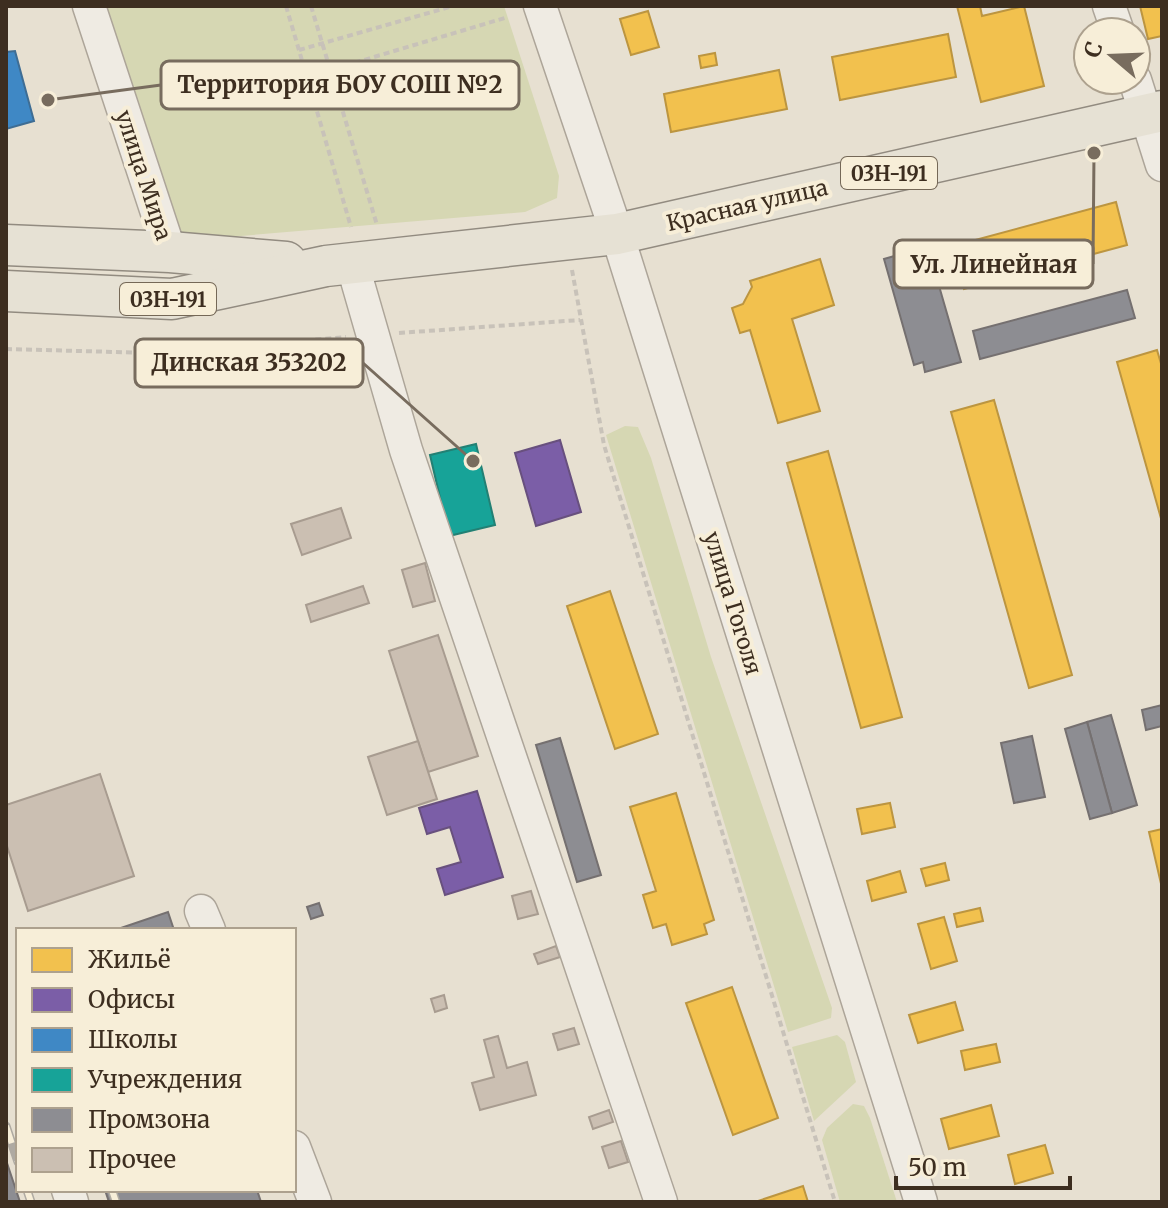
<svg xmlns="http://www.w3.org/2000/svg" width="1168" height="1208" viewBox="0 0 1168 1208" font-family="Merriweather,serif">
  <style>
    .green { fill: #d6d7b3 }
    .homes { fill: #f2c14e; stroke: #bc9540; stroke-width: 2 }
    .offices { fill: #7b5ea7; stroke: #68507e; stroke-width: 2 }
    .schools { fill: #3f88c5; stroke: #3e6d94; stroke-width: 2 }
    .public { fill: #17a398; stroke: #228074; stroke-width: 2 }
    .industry { fill: #8d8d92; stroke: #757070; stroke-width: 2 }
    .building { fill: #cbbfb2; stroke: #a89c90; stroke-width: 2 }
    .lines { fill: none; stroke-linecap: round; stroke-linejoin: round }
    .minor-casing { stroke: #ada599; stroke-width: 35 }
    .major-casing { stroke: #928b80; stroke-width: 43 }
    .path { stroke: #c8c2b9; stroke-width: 4; stroke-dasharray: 6 4; stroke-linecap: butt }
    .minor { stroke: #efebe3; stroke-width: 32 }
    .major { stroke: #e6e1d4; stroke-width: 40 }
    .rail-casing { stroke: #afaaa2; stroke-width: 9 }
    .rail { stroke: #f7eed8; stroke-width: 6; stroke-dasharray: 18; stroke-linecap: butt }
    .labels { text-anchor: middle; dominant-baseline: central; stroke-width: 8; stroke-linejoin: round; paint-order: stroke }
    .shield { fill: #f7eed8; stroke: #756857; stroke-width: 2 }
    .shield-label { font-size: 20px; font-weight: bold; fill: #3d2e20 }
    .street-label { font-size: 22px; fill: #3d2e20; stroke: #f7eed8 }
    .leader { fill: none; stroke: #786c5e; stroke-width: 3 }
    .callout-dot { fill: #786c5e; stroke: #f7eed8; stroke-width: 3 }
    .callout { fill: #f7eed8; stroke: #786c5e; stroke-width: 3 }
    .callout-label { font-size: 24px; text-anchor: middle; font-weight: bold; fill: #3d2e20 }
  </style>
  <rect width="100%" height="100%" fill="#e7e0d1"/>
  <g class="green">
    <path d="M101,6H504L559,176L557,198L525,212L181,241Z"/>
    <path d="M625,426L638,427L651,458L711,657L832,1008L831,1018L788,1032L606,435Z"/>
    <path d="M837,1035L845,1042L856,1082L814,1121L792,1047Z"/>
    <path d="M853,1104L864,1106L870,1118L897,1202H840L822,1140L827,1128Z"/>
  </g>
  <g class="homes">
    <path d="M957,6H980L982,16L1024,6L1044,86L981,102Z"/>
    <path d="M1140,6H1162V36L1148,39Z"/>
    <path d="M648,11L659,47L631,55L620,19Z"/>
    <path d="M948,34L956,77L840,100L832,57Z"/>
    <path d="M715,53L717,65L701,68L699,56Z"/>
    <path d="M779,70L787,109L671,132L664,94Z"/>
    <path d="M1116,202L1127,245L964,289L953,246Z"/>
    <path d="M820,259L834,305L792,319L820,411L778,423L750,330L740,333L732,308L743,304L752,287L750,281Z"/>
    <path d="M1157,350L1162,367V522L1117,362Z"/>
    <path d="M994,400L1072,675L1029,688L951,412Z"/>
    <path d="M828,451L902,717L861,728L787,463Z"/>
    <path d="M610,591L658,734L615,749L567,606Z"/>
    <path d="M676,793L714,920L704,924L707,934L672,945L666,924L653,928L643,895L656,891L630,807Z"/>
    <path d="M890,803L895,827L862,834L857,809Z"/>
    <path d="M1162,829V888L1149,832Z"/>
    <path d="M945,863L949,880L926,886L921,869Z"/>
    <path d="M900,871L906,892L872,901L867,881Z"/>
    <path d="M980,908L983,921L957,927L954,914Z"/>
    <path d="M944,917L957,961L931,969L918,924Z"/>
    <path d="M732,987L778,1118L733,1135L686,1003Z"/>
    <path d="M955,1002L963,1030L918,1043L909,1015Z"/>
    <path d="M996,1044L1000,1062L965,1070L961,1051Z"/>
    <path d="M991,1105L999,1136L949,1149L941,1119Z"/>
    <path d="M1045,1145L1053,1173L1015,1184L1008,1155Z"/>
    <path d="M803,1186L808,1202H755Z"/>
  </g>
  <g class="offices">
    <path d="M560,440L581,512L536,526L515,453Z"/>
    <path d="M477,791L503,877L445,895L437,869L461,862L450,827L427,834L419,808Z"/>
  </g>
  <path class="schools" d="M15,51L34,121L6,129V52Z"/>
  <path class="public" d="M476,444L495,525L449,536L430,455Z"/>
  <g class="industry">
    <path d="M915,250L924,283L937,279L961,362L925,372L923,362L914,365L884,259Z"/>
    <path d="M1127,290L1135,318L980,359L973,331Z"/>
    <path d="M1162,705V726L1146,730L1142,710Z"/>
    <path d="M1111,715L1137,805L1112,813L1087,722Z"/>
    <path d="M1087,722L1112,813L1090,819L1065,729Z"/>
    <path d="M1032,736L1045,797L1014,803L1001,743Z"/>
    <path d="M560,738L601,875L577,882L536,745Z"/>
    <path d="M319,903L323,915L311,919L307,907Z"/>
    <path d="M168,912L174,930H115Z"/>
    <path d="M6,1160L20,1202H6Z"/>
    <path d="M105,1190H257L261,1202H109Z"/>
  </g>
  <g class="building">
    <path d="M341,508L351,538L302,555L291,524Z"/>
    <path d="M425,563L435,601L413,607L402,570Z"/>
    <path d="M363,586L369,603L311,622L306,605Z"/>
    <path d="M438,635L478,756L428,772L389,651Z"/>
    <path d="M418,741L437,799L387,815L368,757Z"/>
    <path d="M100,774L134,876L28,911L6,843V805Z"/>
    <path d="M531,891L538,914L518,919L512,896Z"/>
    <path d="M556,946L560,957L538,964L534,954Z"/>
    <path d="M444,995L447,1008L435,1012L431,999Z"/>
    <path d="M574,1028L579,1044L558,1050L553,1034Z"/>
    <path d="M498,1036L507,1068L527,1062L536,1095L480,1110L472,1083L494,1077L484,1040Z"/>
    <path d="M609,1110L613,1122L593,1129L589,1117Z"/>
    <path d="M621,1141L628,1162L609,1168L602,1147Z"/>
  </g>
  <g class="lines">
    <defs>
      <g id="minor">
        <path d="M89,6L170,252"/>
        <path d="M540,6L617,234L921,1202"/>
        <path d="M1109,6L1118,32"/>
        <path d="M1135,80L1162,165"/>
        <path d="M352,263L406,450L661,1202"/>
        <path d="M201,911L209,930"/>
        <path d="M294,1147L315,1202"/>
        <path d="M68,1190L72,1202"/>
      </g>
      <g id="major">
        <path d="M6,245L170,252L286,262"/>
        <path d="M6,291L172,299L326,266L617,234L1162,111"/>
      </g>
    </defs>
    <use href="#minor" class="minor-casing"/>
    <use href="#major" class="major-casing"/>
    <g class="path">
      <path d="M286,6L351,227"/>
      <path d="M311,6L377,225"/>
      <path d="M299,50L453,6"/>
      <path d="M307,77L508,17"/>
      <path d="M572,270L604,445L835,1202"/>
      <path d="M399,333L580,320"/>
      <path d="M6,349L153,353L346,337"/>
    </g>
    <use href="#minor" class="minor"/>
    <use href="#major" class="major"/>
    <defs>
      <g id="rail">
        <path d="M6,1126L18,1162"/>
        <path d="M27,1190L31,1202"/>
        <path d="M112,1190L116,1202"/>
      </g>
    </defs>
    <use href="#rail" class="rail-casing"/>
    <use href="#rail" class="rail"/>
  </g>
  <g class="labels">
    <g class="shield">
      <rect x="841" y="157" width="96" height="32" rx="6"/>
      <rect x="120" y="283" width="96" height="32" rx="6"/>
    </g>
    <g class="shield-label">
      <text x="889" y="173">03Н-191</text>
      <text x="168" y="299">03Н-191</text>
    </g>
    <g class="street-label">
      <text transform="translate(144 175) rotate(72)">улица Мира</text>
      <text transform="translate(747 205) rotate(-13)">Красная улица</text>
      <text transform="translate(733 603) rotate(73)">улица Гоголя</text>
    </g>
  </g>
  <path class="leader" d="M48 100L161 85M1094 153L1093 264M473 461L363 363"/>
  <g class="callout-dot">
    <circle cx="48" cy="100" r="8"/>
    <circle cx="1094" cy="153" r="8"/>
    <circle cx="473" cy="461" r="8"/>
  </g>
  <g class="callout">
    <rect x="161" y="61" width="358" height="48" rx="8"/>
    <rect x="894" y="240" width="199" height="48" rx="8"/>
    <rect x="135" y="339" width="228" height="48" rx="8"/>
  </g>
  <g class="callout-label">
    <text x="340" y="93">Территория БОУ СОШ №2</text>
    <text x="994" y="273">Ул. Линейная</text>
    <text x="249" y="371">Динская 353202</text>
  </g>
  <rect width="1168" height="1208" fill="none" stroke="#3d2e20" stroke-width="16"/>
  <rect x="16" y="928" width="280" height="264" fill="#f7eed8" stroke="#ada18e" stroke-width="2"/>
  <rect x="32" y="948" width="40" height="24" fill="#f2c14e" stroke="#ada18e" stroke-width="2"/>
  <text x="88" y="968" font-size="24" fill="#3d2e20">Жильё</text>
  <rect x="32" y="988" width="40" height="24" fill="#7b5ea7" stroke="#ada18e" stroke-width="2"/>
  <text x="88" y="1008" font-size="24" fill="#3d2e20">Офисы</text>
  <rect x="32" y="1028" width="40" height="24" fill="#3f88c5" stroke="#ada18e" stroke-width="2"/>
  <text x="88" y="1048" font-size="24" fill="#3d2e20">Школы</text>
  <rect x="32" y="1068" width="40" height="24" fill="#17a398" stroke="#ada18e" stroke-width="2"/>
  <text x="88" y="1088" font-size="24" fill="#3d2e20">Учреждения</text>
  <rect x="32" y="1108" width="40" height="24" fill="#8d8d92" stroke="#ada18e" stroke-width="2"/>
  <text x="88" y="1128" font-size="24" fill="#3d2e20">Промзона</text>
  <rect x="32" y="1148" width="40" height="24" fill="#cbbfb2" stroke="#ada18e" stroke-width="2"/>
  <text x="88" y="1168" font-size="24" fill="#3d2e20">Прочее</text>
  <g transform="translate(1112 56) rotate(289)"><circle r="38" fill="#f7eed8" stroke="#ada18e" stroke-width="2"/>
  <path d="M0-6L14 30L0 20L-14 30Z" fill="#786c5e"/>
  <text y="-12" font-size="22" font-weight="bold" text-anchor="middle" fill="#3d2e20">С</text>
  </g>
  <path d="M896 1176v12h174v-12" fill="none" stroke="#3d2e20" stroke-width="4"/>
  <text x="908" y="1176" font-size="24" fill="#3d2e20" stroke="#f7eed8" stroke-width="6" paint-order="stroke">50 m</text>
</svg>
